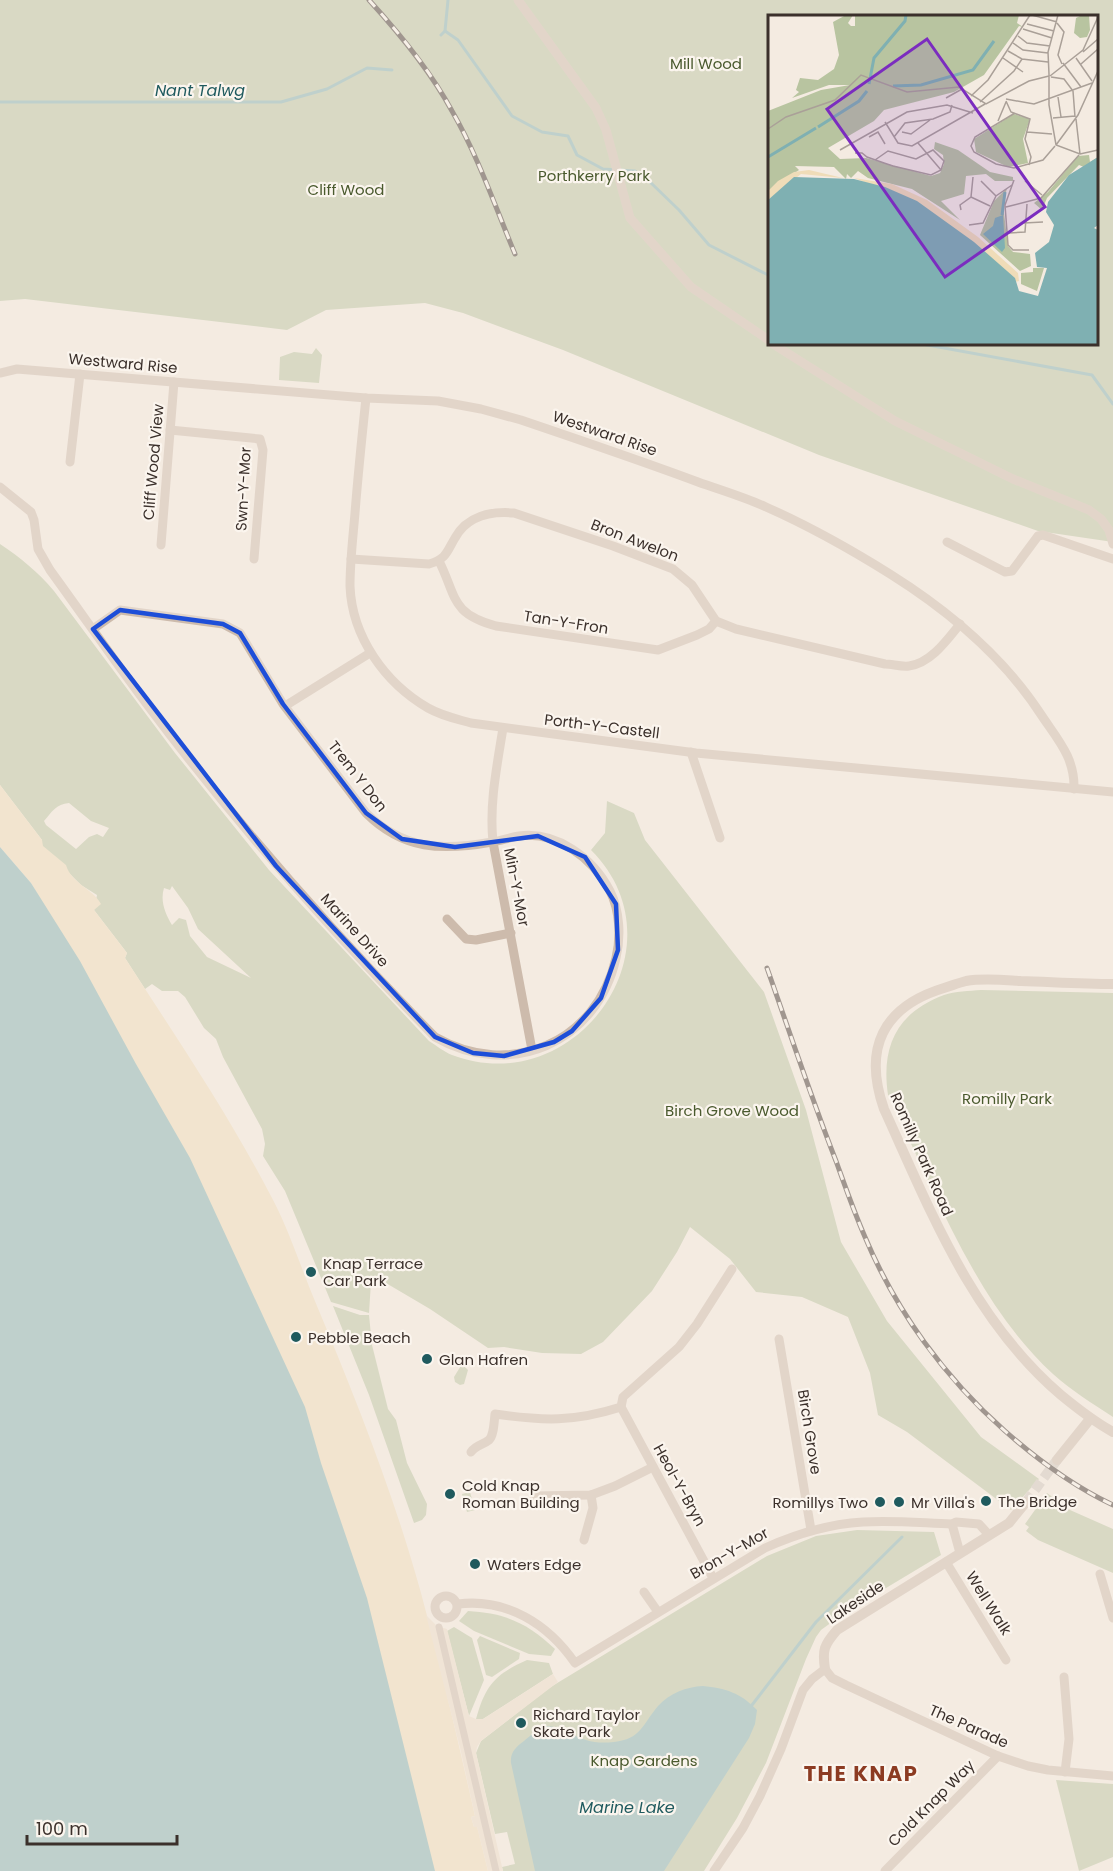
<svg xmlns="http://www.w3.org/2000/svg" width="1113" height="1871" viewBox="0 0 1113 1871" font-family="Poppins,sans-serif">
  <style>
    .green { fill: #b8c4a0; fill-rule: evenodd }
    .sand { fill: #efdcb8 }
    .plaza { fill: #ecdcc8 }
    .water { fill: #7fb0b2 }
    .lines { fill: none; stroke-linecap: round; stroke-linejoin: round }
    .stream { stroke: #7fb0b2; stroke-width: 3 }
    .tertiary-tunnel { stroke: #cfc6bd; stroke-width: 10; stroke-dasharray: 10 5; stroke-linecap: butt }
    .pedestrian { stroke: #cdbbac; stroke-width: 7 }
    .minor { stroke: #cdbbac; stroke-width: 9 }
    .tertiary { stroke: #cdbbac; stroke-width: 10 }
    .rail-casing { stroke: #3b302b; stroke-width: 5 }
    .rail { stroke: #fbf5ee; stroke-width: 3; stroke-dasharray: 9; stroke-linecap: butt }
    .marked { fill: none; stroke: #1d4ed8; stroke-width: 4.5; stroke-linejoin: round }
    .poi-dot { fill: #1f5a5e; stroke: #fbf5ee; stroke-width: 2 }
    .labels { text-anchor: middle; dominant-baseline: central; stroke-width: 4.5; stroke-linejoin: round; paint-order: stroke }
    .park-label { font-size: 15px; fill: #4a5a2e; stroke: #fbf5ee }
    .street-label { font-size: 15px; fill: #3b302b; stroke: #fbf5ee }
    .poi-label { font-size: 15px; fill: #3b302b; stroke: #fbf5ee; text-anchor: start }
    .water-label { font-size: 16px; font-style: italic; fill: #1f5a5e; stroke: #fbf5ee }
    .district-label { font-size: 21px; font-weight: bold; letter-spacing: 1.5px; fill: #8c3b22; stroke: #fbf5ee }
    .inset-river { fill: none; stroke: #7fb0b2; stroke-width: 3 }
    .inset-road { fill: none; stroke: #aaa098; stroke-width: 1.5 }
    .view { fill: #7b2cbf; fill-opacity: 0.15; stroke: #7b2cbf; stroke-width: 3 }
    .inset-edge { fill: none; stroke: #3b302b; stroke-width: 3 }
  </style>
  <rect width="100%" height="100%" fill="#f4ebe1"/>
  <g class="green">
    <path d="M0,0H1113V542L1038,531L819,455L563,350L463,313L425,303L326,310L287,330L25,299L0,301ZM770,16H1096V344H770Z"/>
    <path d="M316,348L322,355L319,383L279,380L280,357L294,352L312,354Z"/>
    <path d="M0,544C21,558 38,572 54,591L175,753L269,870L429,1041C436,1045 444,1052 452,1055C576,1102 687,946 591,850L605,833L607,801L634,813L645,840L764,992L806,1110L841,1242L887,1321L981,1437L1039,1479L1011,1510L907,1432L878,1415L870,1373L848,1317L802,1297L756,1292L730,1259L690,1227L677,1252L652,1291L603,1342L581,1354L542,1353L504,1347L488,1348L430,1309L374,1276L371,1282L369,1313L331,1302L285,1191L263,1156L265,1144L262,1129L223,1057L216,1039L204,1028L185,997L178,991H162L152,984L145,989L125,958L127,953L94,910L97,895L81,885L42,846V840L0,785ZM69,803L91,821L109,828L103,837L97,834L89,837L76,849L46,825L44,821C52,812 56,804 69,803ZM172,886L188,908L198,929L251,978L207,957L190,936L186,920L179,918L172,925C165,913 160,901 164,888L170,890Z"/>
    <path d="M981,990L1113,993V1417C1093,1404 1071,1390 1053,1374C975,1303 934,1188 888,1095C881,1047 896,1013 944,995C955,991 969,991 981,990Z"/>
    <path d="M333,1306L360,1315H369L372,1345L388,1409L396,1420L407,1463L427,1504L426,1515L422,1520L414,1523L369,1395Z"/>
    <path d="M462,1364L468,1370L464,1384L460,1385L455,1382L454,1377Z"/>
    <path d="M470,1492L475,1510L467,1512L462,1494Z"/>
    <path d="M1047,1493L1070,1510L1113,1529V1573L1038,1540L1026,1531L1029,1527L1025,1524Z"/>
    <path d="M857,1530L934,1532L941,1555L881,1591L872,1585L860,1602L850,1605L843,1614L821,1630L816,1637L806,1659L766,1763L737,1818L704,1871H503L502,1867L515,1864L507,1832L495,1834L476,1753L481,1741L549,1688L767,1556L816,1536Z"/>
    <path d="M468,1611C505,1613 528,1623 555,1649L551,1656L529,1654L474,1631L459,1621Z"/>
    <path d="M454,1627L472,1638L484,1680L469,1716L447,1631Z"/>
    <path d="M480,1636L520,1653L519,1659L492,1677L486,1675L477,1640Z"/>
    <path d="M527,1660L549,1663L553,1674L483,1719H476C485,1686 495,1674 527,1660Z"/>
    <path d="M1056,1780L1113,1784V1857L1079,1871Z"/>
  </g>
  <path class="sand" d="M0,785L42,840L43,846L66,865C71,883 93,889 101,904L94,910L127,953L125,958C176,1037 229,1115 272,1198C290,1232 302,1271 317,1306C356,1399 394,1495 421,1593C441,1666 458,1741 475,1816L471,1817L474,1827L477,1826L488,1871H403L191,1161L31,883L0,847Z"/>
  <path class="plaza" d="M426,1615L437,1626L447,1629L469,1716L476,1719H483L553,1674L558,1682L481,1741L477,1747L476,1753L503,1871H488L477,1827H474L471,1817L475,1816L460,1748Z"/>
  <g class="water">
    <path d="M0,847L31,883L80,961L136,1064L190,1158L305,1407L321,1463L367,1598L435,1871H0Z"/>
    <path d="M703,1686C725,1688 741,1693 757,1710L755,1724L749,1738L664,1871H535L511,1763C510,1752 516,1747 524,1741C530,1736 536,1730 543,1727C557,1723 573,1737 586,1740C595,1743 604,1743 614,1742C641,1739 642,1725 658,1706C670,1693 686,1687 703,1686Z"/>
  </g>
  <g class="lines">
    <g class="stream">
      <path d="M445,31L458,40L512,116L542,132L568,136L577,155L603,169L635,171L650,182L679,210L709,245L770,276"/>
      <path d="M441,35L445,31L448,0"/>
      <path d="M0,102H281L327,89L367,68L392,70"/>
      <path d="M922,344L1092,375L1113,404"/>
      <path d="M752,1705L816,1622L902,1537"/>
    </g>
    <path class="tertiary-tunnel" d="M1026,1502L1057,1460"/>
    <path class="pedestrian" d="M439,1627L496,1871"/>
    <g class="minor">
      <path d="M518,0L596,108L606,130L630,218L691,287L770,341"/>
      <path d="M773,344L895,421L1013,479L1089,510L1101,519L1109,530L1113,544"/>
      <path d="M0,373L17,369L366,398L438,401L481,409L521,420C580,440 639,460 698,482C720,490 744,497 766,507C809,526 850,549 890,574C949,611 1004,657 1042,716C1058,740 1075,758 1074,789"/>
      <path d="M366,398C362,436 358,474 355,513C353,537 350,561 350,586C352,637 385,683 428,708C442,716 457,719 471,723L696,753L1113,792"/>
      <path d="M170,430L260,439L263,450L254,559"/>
      <path d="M70,462L80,374"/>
      <path d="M0,487L31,512L34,520L38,549L50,570C82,614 113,659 146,703C234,821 332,932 435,1037C510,1080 597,1043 616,958C621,937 620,911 610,891C593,858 557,831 519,836C510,837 501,841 492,842C442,851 403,850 366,813L283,704L240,633L223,624L120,610L93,629"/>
      <path d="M947,542L1005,572L1012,571L1038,536L1043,535L1113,559"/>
      <path d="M161,545L174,382"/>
      <path d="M351,559L429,564C447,559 447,551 455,538C467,516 491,511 514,513L613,546L673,569L692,585L716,621L736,629L885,664C892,664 901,667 909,666C931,663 947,640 960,624"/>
      <path d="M439,561C457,597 450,613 496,626L658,650L697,635L709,629L716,621"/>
      <path d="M285,706L370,653"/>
      <path d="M503,728C497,766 489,804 493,842L532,1050"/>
      <path d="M691,752L720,838"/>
      <path d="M447,919L466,939L476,940L511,933"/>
      <path d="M779,1339L811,1530"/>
      <path d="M621,1407L713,1578"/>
      <path d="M471,1452C476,1445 483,1445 489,1440C494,1435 494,1422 495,1414C543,1421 574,1422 621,1407L623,1397L679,1347L697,1324L732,1269"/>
      <path d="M534,1496L591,1495L615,1486L653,1467"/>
      <path d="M952,1524L960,1553"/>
      <path d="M584,1540L593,1508L591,1495"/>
      <path d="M946,1562L1006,1660"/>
      <path d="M1100,1574L1113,1618"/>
      <path d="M644,1592L658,1612"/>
      <circle cx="446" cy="1607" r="11"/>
      <path d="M458,1604C507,1598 548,1624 575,1663L765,1548C796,1534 829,1524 863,1522C892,1520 922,1523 952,1524L956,1522L979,1524L989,1535"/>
      <path d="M1064,1677L1069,1739L1065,1772"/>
      <path d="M714,1871L743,1828L760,1796L781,1749L803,1690L812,1679L825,1669L832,1678L846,1685L998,1756L1028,1766L1048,1770L1113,1776"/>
      <path d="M885,1871L998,1756"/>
    </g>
    <g class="tertiary">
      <path d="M1113,984C1082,984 1052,982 1021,981C1003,980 984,978 966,981C958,983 951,986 944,988C882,1007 863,1049 884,1109C931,1212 972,1319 1061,1395C1078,1409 1093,1421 1113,1432"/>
      <path d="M1057,1460L1090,1419"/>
      <path d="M825,1669C822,1650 824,1645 837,1630L1009,1523L1026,1502"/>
    </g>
    <defs>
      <g id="rail">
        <path d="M369,0C400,34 430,70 452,111C478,156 495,206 515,254"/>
        <path d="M767,968C790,1033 811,1097 836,1161C845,1186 854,1212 865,1237C896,1311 945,1378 1005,1431C1038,1460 1073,1486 1113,1505"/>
      </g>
    </defs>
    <use href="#rail" class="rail-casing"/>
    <use href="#rail" class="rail"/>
  </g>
  <path d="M0 0H1113V1871H0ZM120,610L223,624L240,633L283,704L366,813L402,839L455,847L538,836L585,857L616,904L618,950L601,998L572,1031L554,1042L504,1056L473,1053L435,1037L276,866L93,629Z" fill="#f4ebe1" fill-opacity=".55" fill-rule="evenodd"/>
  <path class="marked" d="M120,610L223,624L240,633L283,704L366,813L402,839L455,847L538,836L585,857L616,904L618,950L601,998L572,1031L554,1042L504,1056L473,1053L435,1037L276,866L93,629Z"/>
  <g class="poi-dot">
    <circle cx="311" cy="1272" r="6"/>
    <circle cx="296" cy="1337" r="6"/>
    <circle cx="427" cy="1359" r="6"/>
    <circle cx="450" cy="1494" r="6"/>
    <circle cx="986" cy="1501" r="6"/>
    <circle cx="880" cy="1502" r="6"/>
    <circle cx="899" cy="1502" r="6"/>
    <circle cx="475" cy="1564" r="6"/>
    <circle cx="521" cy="1723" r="6"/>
  </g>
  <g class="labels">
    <g class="park-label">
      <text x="706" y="63">Mill Wood</text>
      <text x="594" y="175">Porthkerry Park</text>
      <text x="346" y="189">Cliff Wood</text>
      <text x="1007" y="1098">Romilly Park</text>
      <text x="732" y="1110">Birch Grove Wood</text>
      <text x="644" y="1760">Knap Gardens</text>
    </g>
    <g class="street-label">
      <text transform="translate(123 363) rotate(5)">Westward Rise</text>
      <text transform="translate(605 433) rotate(19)">Westward Rise</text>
      <text transform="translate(153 462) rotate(-85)">Cliff Wood View</text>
      <text transform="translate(243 489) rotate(-87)">Swn-Y-Mor</text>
      <text transform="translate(635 540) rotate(21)">Bron Awelon</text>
      <text transform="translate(566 622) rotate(9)">Tan-Y-Fron</text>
      <text transform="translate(602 726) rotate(7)">Porth-Y-Castell</text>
      <text transform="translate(358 776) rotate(52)">Trem Y Don</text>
      <text transform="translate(517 887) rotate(79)">Min-Y-Mor</text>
      <text transform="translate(355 930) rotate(48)">Marine Drive</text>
      <text transform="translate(922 1154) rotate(66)">Romilly Park Road</text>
      <text transform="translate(810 1432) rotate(81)">Birch Grove</text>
      <text transform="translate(680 1485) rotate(61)">Heol-Y-Bryn</text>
      <text transform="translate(729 1553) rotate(-30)">Bron-Y-Mor</text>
      <text transform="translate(855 1602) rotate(-34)">Lakeside</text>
      <text transform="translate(989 1603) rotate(58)">Well Walk</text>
      <text transform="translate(969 1726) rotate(24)">The Parade</text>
      <text transform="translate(931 1803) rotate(-45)">Cold Knap Way</text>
    </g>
    <g class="poi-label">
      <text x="323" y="1263">Knap Terrace<tspan x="323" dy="17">Car Park</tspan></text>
      <text x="308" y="1337">Pebble Beach</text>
      <text x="439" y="1359">Glan Hafren</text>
      <text x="462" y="1485">Cold Knap<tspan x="462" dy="17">Roman Building</tspan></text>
      <text x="998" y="1501">The Bridge</text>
      <text x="868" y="1502" text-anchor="end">Romillys Two</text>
      <text x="911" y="1502">Mr Villa's</text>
      <text x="487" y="1564">Waters Edge</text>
      <text x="533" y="1714">Richard Taylor<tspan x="533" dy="17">Skate Park</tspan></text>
    </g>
    <g class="water-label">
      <text x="200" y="90">Nant Talwg</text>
      <text x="627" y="1807">Marine Lake</text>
    </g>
    <g class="district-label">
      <text x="861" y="1773">THE KNAP</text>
    </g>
  </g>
  <g transform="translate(768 15)">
    <rect width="330" height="330" fill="#f4ebe1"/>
    <path d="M78,0H85L80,8L83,11H87V0H251L249,8L255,12L251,11L216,60L186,77L116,95L106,106L60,133L72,144L98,143L163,161L172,158L176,149L175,140L166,134L167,127L190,135L222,157L245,162V166H227L218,159L198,161L196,179L173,186L192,205L144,174L100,163L90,156L83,163L79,159L78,164L66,152L27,151L31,155L0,176V96L53,75L82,70H61L24,83L31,77L28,75L32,63L50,65L66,54L71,40L65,7ZM314,0H321L322,15L319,22L312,23L306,18L308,3ZM246,99L262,104L255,124L260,148L240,152L208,137L206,124ZM321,140L322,147L330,142V158L311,150L279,183L274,195L266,188L280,177L310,141ZM239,173L235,190L240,231L245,237L262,239L263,251L252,256L212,220L226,186ZM265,253H276L269,276L253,269V258L265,257Z" fill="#b8c4a0"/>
    <path d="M41,155L75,163L33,159L0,185V176L10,166L26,157ZM86,163L124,169L159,185L210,222L250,258L251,266L247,267L149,187Z" fill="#efdcb8"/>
    <path d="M330,142V210L326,213L330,215V330H0V185L26,162L86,164L117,172L149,186L206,227L247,263L251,276L270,281L279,253L269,252L267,238L281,227L286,210L278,197L280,187L301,160ZM235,200L237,233L234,237L215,219L225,211L227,203Z" fill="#7fb0b2"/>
    <path class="inset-river" d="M101,69L106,43L137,6L138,0M125,71L153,70L205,55L226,26M50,112L91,86L99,76M0,142L48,113M234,200L237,177"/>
    <path class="inset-road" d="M264,0L289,7M289,8L296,17L290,40L294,49M259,9L286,16M255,14L284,23M250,21L259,28L282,31M245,28L255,35L280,38M240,36L254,44L280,47M315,37L330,24M235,43L255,57M308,43L324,66M295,48L313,72M313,49L330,34M281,59V90L288,130L312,139L330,135M281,59L280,37L290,0M282,61L315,35L330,2M283,62L296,64L305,76L307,102M203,81L220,65L262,0M290,82L293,102M178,83L194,74M238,84L266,89L324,68M238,86L243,97L262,104L257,124L263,142L261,150M212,87L246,56L254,44M247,98L207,122L203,131L206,137L228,149L246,153L275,145L287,131M285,103L307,101M308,104L312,139M230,106L238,87M117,107L130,128L144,131L217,89M0,114L18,102L67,85L93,60L139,77L191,72L218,89L261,66L281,61M134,117L143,119L162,105M259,117L284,119M101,122L110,117L117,129M126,122L137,108L165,104L182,97L184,90M150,128L173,155M288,130L310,100L330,56M72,135L139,97L179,90L205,98M87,138H94L99,142L116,148L125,151L163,160L173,155L176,146L165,135L148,144L120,136L107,145M246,165L237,190L240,230L245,235H261M213,166L228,181M257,166L274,180M203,182L222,191M238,192L273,183L311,140M193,195L192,190L203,182L205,162M256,208L275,207M201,210L215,208L228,181L244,170M241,218L257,217L259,189"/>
    <path class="view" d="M159,24L277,192L177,262L59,94Z"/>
    <rect width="330" height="330" class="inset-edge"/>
  </g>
  <path d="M27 1835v9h150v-9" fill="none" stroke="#3b302b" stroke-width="3"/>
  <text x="36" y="1835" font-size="18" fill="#3b302b" stroke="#fbf5ee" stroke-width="4.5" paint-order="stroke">100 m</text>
</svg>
